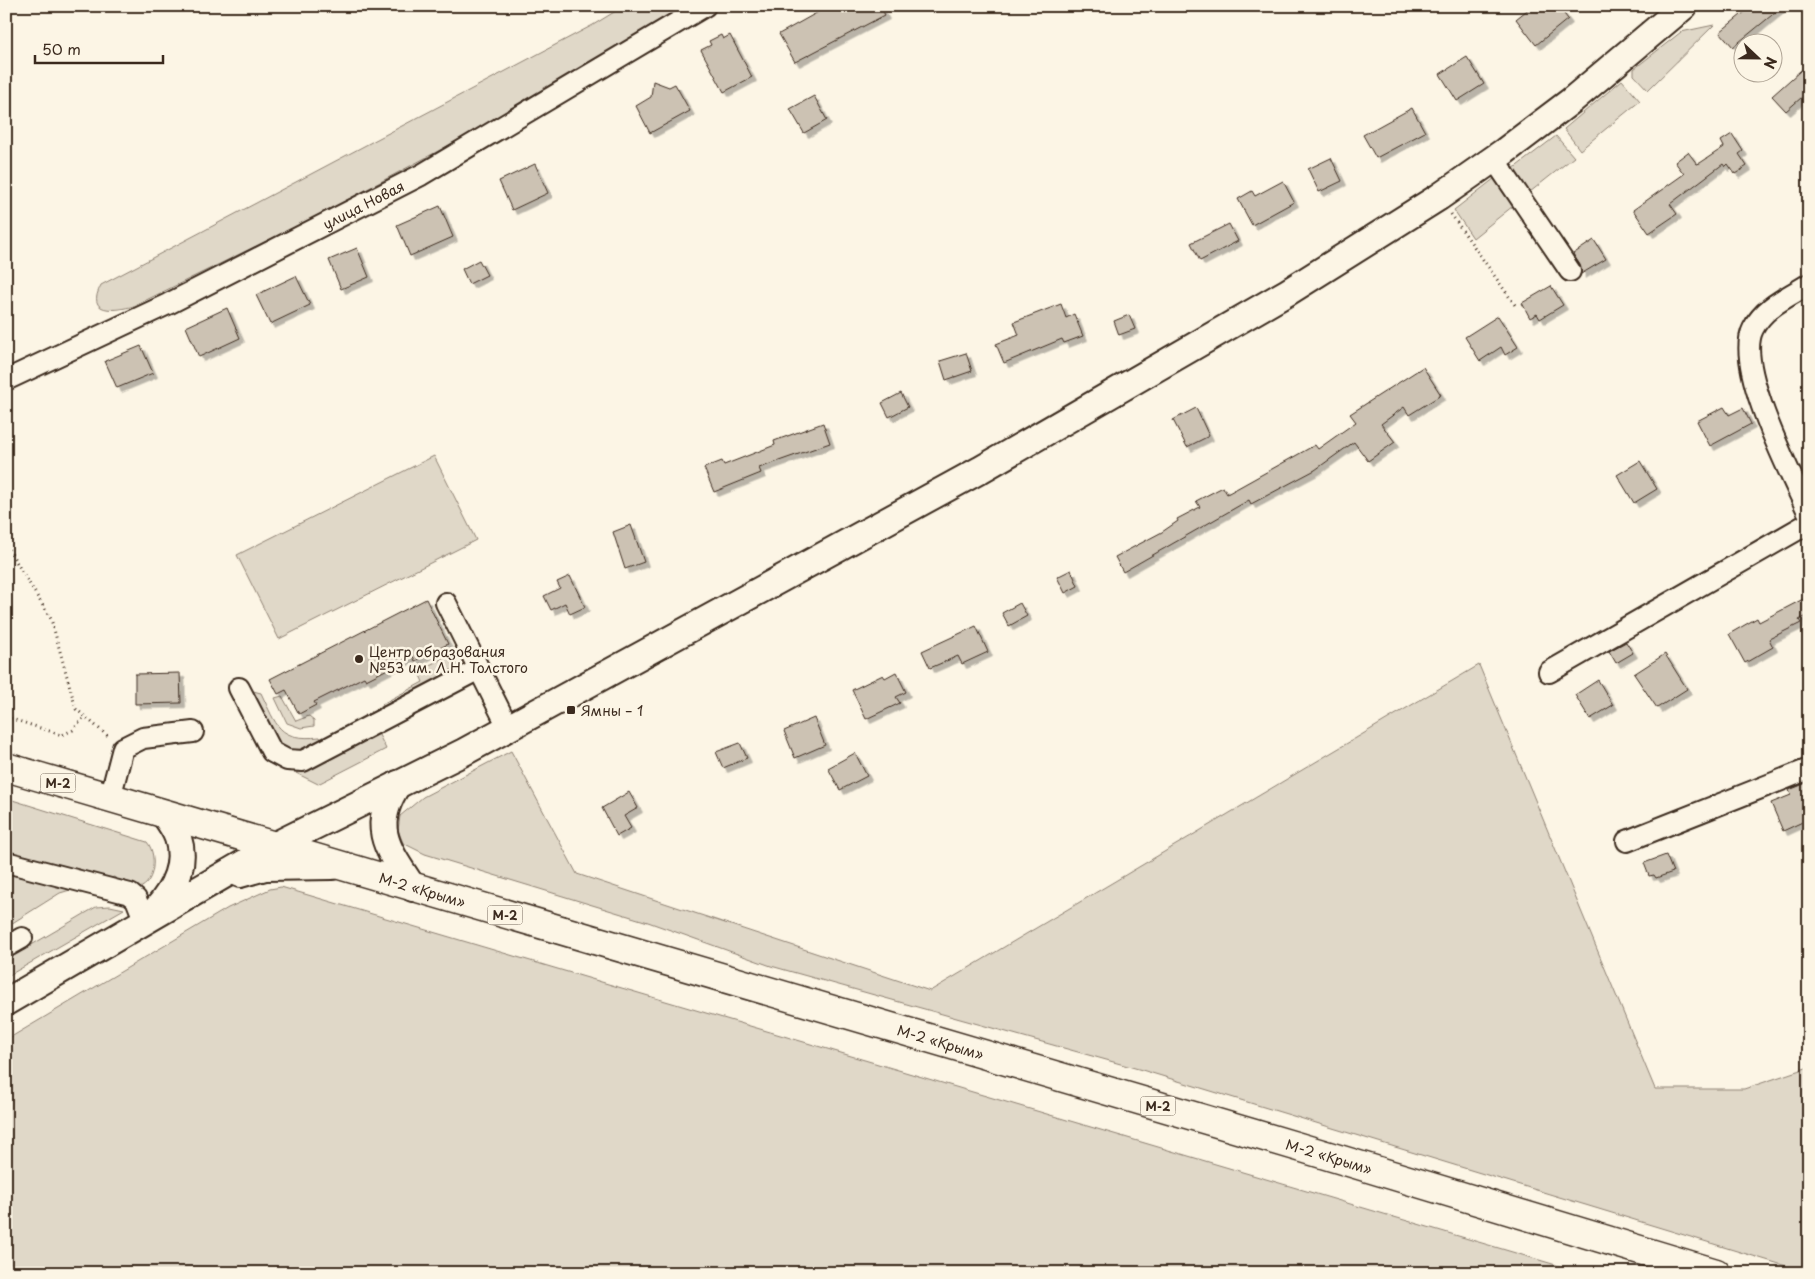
<svg xmlns="http://www.w3.org/2000/svg" width="1815" height="1279" viewBox="0 0 1815 1279" font-family="'Playpen Sans',sans-serif">
  <style>
    .green { fill: #e0d8c8; stroke: #8e8173 }
    .building { fill: #ccc2b3; stroke: #3b2a1e; filter: url(#shadow) }
    .lines { fill: none; stroke-linecap: round; stroke-linejoin: round }
    .minor-casing { stroke: #3b2a1e; stroke-width: 24 }
    .major-casing { stroke: #3b2a1e; stroke-width: 30 }
    .highway-casing { stroke: #3b2a1e; stroke-width: 31 }
    .path { stroke: #3b2a1e; stroke-width: 3; stroke-dasharray: 1 4; stroke-linecap: butt }
    .minor { stroke: #fcf5e5; stroke-width: 20 }
    .major { stroke: #fcf5e5; stroke-width: 26 }
    .highway { stroke: #fcf5e5; stroke-width: 28 }
    .poi-dot { fill: #3b2a1e; stroke: #fcf5e5; stroke-width: 2 }
    .labels { text-anchor: middle; dominant-baseline: central; stroke-width: 5; stroke-linejoin: round; paint-order: stroke }
    .shield { fill: #fcf5e5; stroke: #75675a; stroke-width: 1 }
    .shield-label { font-size: 12px; font-weight: bold; fill: #3b2a1e }
    .street-label { font-size: 14px; fill: #3b2a1e; stroke: #fcf5e5 }
    .poi-label { font-size: 14px; fill: #3b2a1e; stroke: #fcf5e5; text-anchor: start }
  </style>
  <defs>
    <filter id="shadow"><feDropShadow dx="4.5" dy="4.5" stdDeviation="0" flood-color="#0004"/></filter>
  </defs>
  <rect width="100%" height="100%" fill="#fcf5e5"/>
  <filter id="ink" filterUnits="userSpaceOnUse"><feTurbulence type="fractalNoise" baseFrequency=".02" numOctaves="2"/><feDisplacementMap in="SourceGraphic" scale="10" xChannelSelector="R" yChannelSelector="G"/><feConvolveMatrix kernelMatrix="1 2 1 2 8 2 1 2 1" color-interpolation-filters="sRGB"/></filter>
  <g filter="url(#ink)">
    <g class="green">
      <path d="M624,6H683L468,135L315,217L134,306C116,311 85,315 101,285L593,25Z"/>
      <path d="M1714,25L1648,90L1634,75V69L1681,32Z"/>
      <path d="M1622,80L1640,101L1580,150L1564,129Z"/>
      <path d="M1556,136L1574,157L1525,196L1513,169Z"/>
      <path d="M1495,178L1518,202L1473,238L1454,210Z"/>
      <path d="M434,456L476,540L279,639L237,555Z"/>
      <path d="M451,654L459,669L384,708L382,704L423,682L418,671Z"/>
      <path d="M1479,665L1655,1089H1744L1809,1067V1273L1142,1070L771,966L648,922L425,854L403,843L398,830L400,816L423,797L511,751L577,874L930,991Z"/>
      <path d="M249,690L261,693C277,726 278,741 320,737L323,746L305,756L280,751Z"/>
      <path d="M282,696L296,721L309,716L314,720V726L301,728L287,723L275,698Z"/>
      <path d="M377,731L386,749L318,784L296,773Z"/>
      <path d="M6,798L147,842C159,856 154,894 130,888C124,886 119,881 114,877L60,893L6,927Z"/>
      <path d="M281,887L1583,1273H6V1040L228,908L270,889Z"/>
      <path d="M110,906L124,909L6,977V960L96,907Z"/>
    </g>
    <g class="building">
      <path d="M829,6H880L885,15L795,62L779,34Z"/>
      <path d="M1532,6H1558L1568,19L1536,45L1516,19Z"/>
      <path d="M1752,6H1783L1733,47L1720,32Z"/>
      <path d="M721,35L723,39L730,35L752,77L724,92L701,50L711,45L709,41Z"/>
      <path d="M1467,57L1484,84L1457,101L1440,74Z"/>
      <path d="M1809,63V91L1786,111L1772,96Z"/>
      <path d="M653,81L669,87L675,84L690,111L650,133L636,106L651,97Z"/>
      <path d="M814,96L827,120L804,133L790,109Z"/>
      <path d="M1412,108L1425,132L1376,158L1363,135Z"/>
      <path d="M1732,134L1743,151L1739,154L1747,166L1735,174L1728,164L1725,167L1723,164L1670,204L1677,214L1649,233L1633,210L1684,174L1675,162L1688,152L1697,164L1700,163L1724,147L1721,141Z"/>
      <path d="M1331,158L1342,181L1319,192L1308,169Z"/>
      <path d="M535,164L548,193L512,210L499,181Z"/>
      <path d="M1283,181L1294,202L1252,225L1238,199L1252,191L1255,196Z"/>
      <path d="M440,206L453,237L410,256L397,225Z"/>
      <path d="M1229,224L1238,241L1200,261L1191,243Z"/>
      <path d="M1594,240L1606,259L1581,274L1580,265L1573,254Z"/>
      <path d="M357,248L369,277L341,289L329,260Z"/>
      <path d="M479,260L487,275L469,284L462,269Z"/>
      <path d="M296,276L310,305L270,324L256,295Z"/>
      <path d="M1551,286L1563,305L1540,319L1537,314L1530,318L1522,303Z"/>
      <path d="M1061,304L1066,318L1074,314L1083,336L1064,343L1062,339L1004,363L996,344L1019,335L1014,322Z"/>
      <path d="M227,308L240,338L199,357L186,327Z"/>
      <path d="M1129,315L1135,329L1119,335L1114,321Z"/>
      <path d="M1498,316L1518,347L1505,355L1501,347L1480,361L1465,337Z"/>
      <path d="M141,346L153,373L117,388L105,361Z"/>
      <path d="M966,353L972,371L946,380L940,361Z"/>
      <path d="M1423,367L1441,395L1409,415L1404,407L1381,424L1395,442L1368,461L1354,442L1315,470L1251,504L1249,500L1123,572L1115,557L1162,532L1178,521L1177,519L1200,507L1196,501L1223,487L1227,494L1315,445L1318,449L1356,422L1350,414Z"/>
      <path d="M901,393L908,407L889,417L882,403Z"/>
      <path d="M1724,407L1729,415L1743,408L1751,424L1710,446L1697,421Z"/>
      <path d="M1196,408L1209,436L1187,447L1173,420Z"/>
      <path d="M823,423L830,443L759,468L761,473L714,492L704,468L722,461L724,465L775,445L774,441Z"/>
      <path d="M1640,461L1657,489L1634,503L1617,475Z"/>
      <path d="M631,525L644,562L625,569L613,532Z"/>
      <path d="M1071,570L1078,586L1065,593L1057,577Z"/>
      <path d="M570,576L585,607L570,614L565,603L551,610L544,596L560,588L557,582Z"/>
      <path d="M1809,596V615L1799,620L1801,623L1769,639L1773,647L1745,663L1729,634L1757,618L1759,622Z"/>
      <path d="M426,599L448,644L415,661L413,656L366,680L364,677L314,702L316,705L299,714L286,690L278,694L270,679Z"/>
      <path d="M1020,603L1027,616L1009,626L1002,613Z"/>
      <path d="M976,626L988,652L962,664L958,656L930,668L922,651Z"/>
      <path d="M1626,642L1633,653L1616,663L1609,651Z"/>
      <path d="M1665,654L1687,689L1657,708L1634,674Z"/>
      <path d="M896,672L906,692L896,697L900,703L866,719L852,690L883,675L885,678Z"/>
      <path d="M180,673L181,703L135,704V674Z"/>
      <path d="M1598,680L1613,705L1590,719L1575,695Z"/>
      <path d="M814,718L825,745L795,758L784,731Z"/>
      <path d="M740,743L747,758L723,768L716,752Z"/>
      <path d="M855,753L867,776L840,790L828,768Z"/>
      <path d="M1809,782V819L1783,831L1771,803L1791,795L1789,790Z"/>
      <path d="M629,792L638,808L624,816L631,828L617,836L602,808Z"/>
      <path d="M1666,855L1673,872L1656,878L1654,875L1649,876L1644,863Z"/>
    </g>
    <g class="lines">
      <defs>
        <g id="minor">
          <path d="M1494,159L1570,271"/>
          <path d="M1809,284C1788,297 1764,307 1753,329C1734,366 1792,476 1809,514"/>
          <path id="s1" d="M6,380L168,304L421,175L705,6"/>
          <path d="M446,603L508,727"/>
          <path d="M1549,672L1809,523"/>
          <path d="M239,688L272,752L287,760L303,761L479,669"/>
          <path d="M110,798L123,748L143,738L193,732"/>
          <path d="M1627,841L1809,769"/>
          <path d="M6,862L130,894L136,899L145,922"/>
          <path d="M6,947L22,938"/>
        </g>
        <g id="major">
          <path d="M398,784C369,827 388,850 413,888"/>
          <path d="M240,874L265,867L332,866"/>
          <path d="M155,911C173,891 187,866 178,838C175,829 169,821 164,814"/>
          <path d="M6,1002L272,847L464,752L980,470L1288,292L1439,197L1505,151L1571,101L1684,6"/>
        </g>
        <g id="highway">
          <path id="s2" d="M6,767L1299,1147L1716,1273"/>
        </g>
      </defs>
      <use href="#minor" class="minor-casing"/>
      <use href="#major" class="major-casing"/>
      <use href="#highway" class="highway-casing"/>
      <g class="path">
        <path d="M1451,214L1515,305"/>
        <path d="M6,545L51,619L76,709L109,737"/>
        <path d="M6,717L62,735L73,730L84,717"/>
      </g>
      <use href="#minor" class="minor"/>
      <use href="#major" class="major"/>
      <use href="#highway" class="highway"/>
    </g>
  </g>
  <g class="poi-dot">
    <circle cx="359" cy="659" r="5"/>
    <rect x="566" y="705" width="10" height="10" rx="2.5"/>
  </g>
  <g class="labels">
    <g class="shield">
      <rect x="40.5" y="773.5" width="35" height="19" rx="4"/>
      <rect x="487.5" y="905.5" width="35" height="19" rx="4"/>
      <rect x="1140.5" y="1096.5" width="35" height="19" rx="4"/>
    </g>
    <g class="shield-label">
      <text x="58" y="783">М-2</text>
      <text x="505" y="915">М-2</text>
      <text x="1158" y="1106">М-2</text>
    </g>
    <g class="street-label">
      <text stroke="none"><textPath href="#s1" startOffset="398">улица Новая</textPath></text>
      <text stroke="none"><textPath href="#s2" startOffset="434">М-2 «Крым»</textPath></text>
      <text stroke="none"><textPath href="#s2" startOffset="974">М-2 «Крым»</textPath></text>
      <text stroke="none"><textPath href="#s2" startOffset="1379">М-2 «Крым»</textPath></text>
    </g>
    <g class="poi-label">
      <text x="369" y="651">Центр образования<tspan x="369" dy="16">№53 им. Л.Н. Толстого</tspan></text>
      <text x="581" y="710">Ямны – 1</text>
    </g>
  </g>
  <rect width="1815" height="1279" fill="none" stroke="#fcf5e5" stroke-width="25"/>
  <rect x="12" y="12" width="1790" height="1254" fill="none" stroke="#3b2a1e" stroke-width="2" filter="url(#ink)"/>
  <g transform="translate(1758 58) rotate(112)"><circle r="24" fill="#fcf5e5" stroke="#afa495"/>
  <path d="M0-4L9 19L0 12L-9 19Z" fill="#3b2a1e"/>
  <text y="-8" font-size="14" font-weight="bold" text-anchor="middle" fill="#3b2a1e">N</text>
  </g>
  <path d="M35 55v8h128v-8" fill="none" stroke="#3b2a1e" stroke-width="2.5"/>
  <text x="42" y="55" font-size="15" fill="#3b2a1e" stroke="#fcf5e5" stroke-width="4" paint-order="stroke">50 m</text>
</svg>
